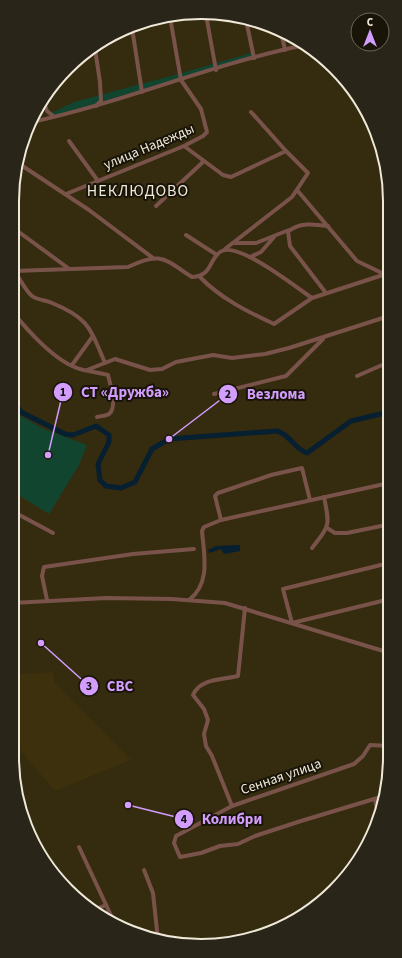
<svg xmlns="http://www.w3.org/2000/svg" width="402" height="958" viewBox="0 0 402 958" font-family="'Source Sans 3',sans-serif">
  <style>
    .built { fill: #3d300c }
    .green { fill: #114530 }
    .water { fill: #061f31 }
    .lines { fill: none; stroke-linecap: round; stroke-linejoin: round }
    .river { stroke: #061f31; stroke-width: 5 }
    .minor { stroke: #79534a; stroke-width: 4 }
    .labels { text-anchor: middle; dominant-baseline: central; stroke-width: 4; stroke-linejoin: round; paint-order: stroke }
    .street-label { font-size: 14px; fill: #efe9d9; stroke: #191408 }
    .quarter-label { font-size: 16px; letter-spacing: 1px; fill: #efe9d9; stroke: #191408 }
    .rim { fill: none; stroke: #efe9d9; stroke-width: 2 }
    .leader { fill: none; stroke: #d29dfd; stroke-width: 1.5 }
    .callout-dot { fill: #d29dfd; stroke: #191408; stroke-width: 1.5 }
    .mark-label { font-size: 12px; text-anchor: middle; font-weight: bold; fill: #111 }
    .callout-label { font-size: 15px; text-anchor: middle; font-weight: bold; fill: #d29dfd; stroke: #191408; stroke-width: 4; stroke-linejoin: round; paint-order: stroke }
  </style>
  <rect width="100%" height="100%" fill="#352b0f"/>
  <path class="built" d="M53,672L55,683L131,760L55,791L12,741V675Z"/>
  <g class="green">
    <path d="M251,53L253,56L250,58L53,116L51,113L74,102L182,73Z"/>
    <path d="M12,411L44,429L87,445L79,465L49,514L12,491Z"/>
  </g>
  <path class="water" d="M240,545V551L224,554L221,549L209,553L208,550L216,546Z"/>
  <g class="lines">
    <path class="river" d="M12,399L21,412L65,434L73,435L96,426L109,435V442L98,464L100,480L106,486L121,488L135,482L152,449L169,439L277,431C291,435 293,448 307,453L351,421L389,412"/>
    <g class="minor">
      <path d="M206,15L216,70"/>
      <path d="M246,20L254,58"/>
      <path d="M132,28L142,92"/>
      <path d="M281,32L285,50"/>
      <path d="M95,49L100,82L101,101L96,106"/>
      <path d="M44,103L47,111L53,116"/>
      <path d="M32,122C124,102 212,64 305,45"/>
      <path d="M69,141L98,181"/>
      <path d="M184,146L223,175L231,177L286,151L251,112"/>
      <path d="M18,163L89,210L153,258"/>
      <path d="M297,190L357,261L384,274"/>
      <path d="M66,194L184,146L203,136L207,132L201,109L181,80L170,17"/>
      <path d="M156,206L204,161"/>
      <path d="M12,227L68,268"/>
      <path d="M186,235L217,255"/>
      <path d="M233,243H256L289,230"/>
      <path d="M225,249L292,197L308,173L286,151"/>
      <path d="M250,257L261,252L274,237"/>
      <path d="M12,268C20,277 23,288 32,296C37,300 46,300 52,303C89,318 90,328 105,363"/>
      <path d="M14,271L128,267C161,251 164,259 192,277C213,275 208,261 220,252C236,239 297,288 312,298"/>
      <path d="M200,277C220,298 248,312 274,324L312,298L389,273"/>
      <path d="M326,293L290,246L288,232C298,222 315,224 328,226"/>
      <path d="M12,311C27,330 54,360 77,368C87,372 98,372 108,375C110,384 118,407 109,414C106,416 100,416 97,417"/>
      <path d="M72,365L93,336"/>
      <path d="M87,370L115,359L150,370L162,369L176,362L213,355L232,358L265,354L289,348L389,316"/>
      <path d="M357,376L389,362"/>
      <path d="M214,394L286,376L323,339"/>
      <path d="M12,511L53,533"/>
      <path d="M221,520L215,496L218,493L271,475L302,468L310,500"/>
      <path d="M327,528L335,533H347L386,525"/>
      <path d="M312,548C330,525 330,526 324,497"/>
      <path d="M389,563L283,589L292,623L390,599"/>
      <path d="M47,600L42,576L44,567L133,554L194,549"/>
      <path d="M189,600C211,583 204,555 202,531L204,527L221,520L389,483"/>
      <path d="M12,603L106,598L172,599L225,603L390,653"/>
      <path d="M384,796L301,821L255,836L238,844L220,846L201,853L180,857L174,843L176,836L232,806L354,764L363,756L370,745L390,746"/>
      <path d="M375,799L379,820"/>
      <path d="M232,806L212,756L206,746L204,734L208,720L204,709L193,695C200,678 223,680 238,676L245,608"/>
      <path d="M79,847L115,924"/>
      <path d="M50,866L52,870"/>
      <path d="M144,870L153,893L158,940"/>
      <path d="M94,910L106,905"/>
    </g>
  </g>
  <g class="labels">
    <g class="street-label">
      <text transform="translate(149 147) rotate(-23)">улица Надежды</text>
      <text transform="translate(281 777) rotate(-19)">Сенная улица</text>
    </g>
    <g class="quarter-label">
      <text x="138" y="191">НЕКЛЮДОВО</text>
    </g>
  </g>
  <path d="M0 0H402V958H0ZM201 19H201A182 182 0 0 1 383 201V757A182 182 0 0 1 201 939H201A182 182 0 0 1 19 757V201A182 182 0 0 1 201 19Z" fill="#2a2519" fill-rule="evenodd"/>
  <path class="rim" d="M201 19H201A182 182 0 0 1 383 201V757A182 182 0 0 1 201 939H201A182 182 0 0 1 19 757V201A182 182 0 0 1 201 19Z"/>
  <path class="leader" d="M48 455L63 392M169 439L228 394M41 643L89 686M128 805L184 819"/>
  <g class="callout-dot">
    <circle cx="48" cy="455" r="4"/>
    <circle cx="169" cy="439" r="4"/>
    <circle cx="41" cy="643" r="4"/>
    <circle cx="128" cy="805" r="4"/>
    <circle cx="63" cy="392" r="10"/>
    <circle cx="228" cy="394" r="10"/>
    <circle cx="89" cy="686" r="10"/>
    <circle cx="184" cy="819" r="10"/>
  </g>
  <g class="mark-label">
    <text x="63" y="396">1</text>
    <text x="228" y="398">2</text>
    <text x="89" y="690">3</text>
    <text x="184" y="823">4</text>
  </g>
  <g class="callout-label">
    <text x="125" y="397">СТ «Дружба»</text>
    <text x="276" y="399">Везлома</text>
    <text x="120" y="691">СВС</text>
    <text x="232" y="824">Колибри</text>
  </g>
  <g transform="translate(370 32)"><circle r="19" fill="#191408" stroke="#6f695c"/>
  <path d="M0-3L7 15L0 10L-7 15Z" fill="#d29dfd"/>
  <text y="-6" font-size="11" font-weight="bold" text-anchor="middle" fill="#efe9d9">С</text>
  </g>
</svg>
